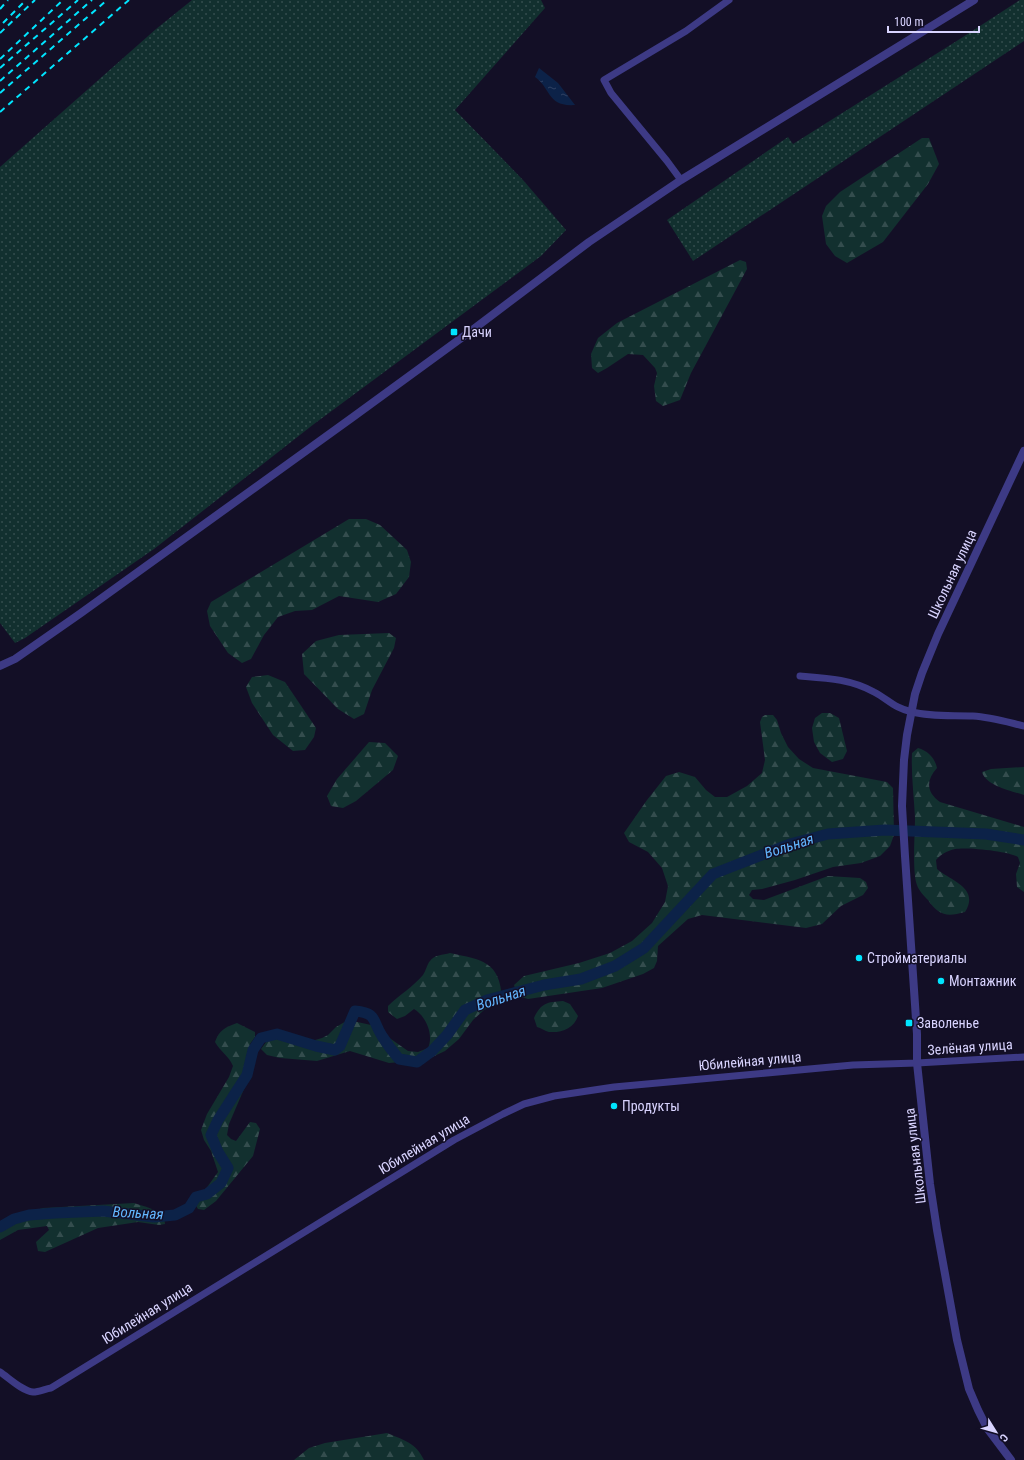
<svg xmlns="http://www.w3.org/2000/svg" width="1024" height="1460" viewBox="0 0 1024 1460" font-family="'Roboto Condensed',sans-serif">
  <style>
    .forest { fill: url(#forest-firs) }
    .garden { fill: url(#garden-dots) }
    .water { fill: url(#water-ripples) }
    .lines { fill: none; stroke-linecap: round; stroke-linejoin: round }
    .river { stroke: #0c2248; stroke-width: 11 }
    .minor { stroke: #3d3a85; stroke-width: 7 }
    .tertiary { stroke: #3d3a85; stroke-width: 8 }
    .rail { stroke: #00e5ff; stroke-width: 2; stroke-dasharray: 6 5; stroke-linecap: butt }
    .poi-dot { fill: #00e5ff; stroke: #130f26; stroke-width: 1.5 }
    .labels { text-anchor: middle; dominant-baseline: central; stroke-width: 3; stroke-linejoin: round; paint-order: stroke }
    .poi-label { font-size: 14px; fill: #d9d4ff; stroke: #130f26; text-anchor: start }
    .street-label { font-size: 14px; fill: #d9d4ff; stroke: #130f26 }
    .water-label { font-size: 15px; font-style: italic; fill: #62b6ff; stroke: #130f26 }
  </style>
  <defs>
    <pattern id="forest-firs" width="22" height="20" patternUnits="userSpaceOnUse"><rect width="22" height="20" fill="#12302f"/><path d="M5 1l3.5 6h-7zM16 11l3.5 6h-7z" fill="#344d4e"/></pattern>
    <pattern id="garden-dots" width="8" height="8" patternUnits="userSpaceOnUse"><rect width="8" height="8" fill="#12302f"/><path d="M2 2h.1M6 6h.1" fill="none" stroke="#344d4e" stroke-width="1.8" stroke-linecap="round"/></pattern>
    <pattern id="water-ripples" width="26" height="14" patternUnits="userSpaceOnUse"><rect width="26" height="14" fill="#0c2248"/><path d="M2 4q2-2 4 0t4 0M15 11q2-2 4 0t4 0" fill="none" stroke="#2f4163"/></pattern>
  </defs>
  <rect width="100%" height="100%" fill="#130f26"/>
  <g class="forest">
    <path d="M922,138H929L939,164L928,184L883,242L847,263L835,256L826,244L822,216L826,206L840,192Z"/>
    <path d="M740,260L746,262L747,269L691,373L680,400L663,406L656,401L654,386L657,373L655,368L643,355L628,354L607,368L598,373L592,368L591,354L598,338L617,323Z"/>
    <path d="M349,519H366L380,525L407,550L411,562L409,577L396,594L378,602L339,596L312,610L295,611L278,617L264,635L251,659L242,663L228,653L210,626L207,611L211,602Z"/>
    <path d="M389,633L396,638L394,648L372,690L364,714L354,719L338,709L304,674L302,654L316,641L339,635Z"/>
    <path d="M268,675L285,682L316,728L314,737L305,750L293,751L273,735L252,703L246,687L252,677Z"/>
    <path d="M822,713H830L839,718L847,751L843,759L832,762L820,753L814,742L812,728L815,718Z"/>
    <path d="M765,715H773L777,720L781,733L788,747L799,759L813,768L887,782L893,788L894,835L890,846L880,856L861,863L833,867L795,880L762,889L752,890L749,895L753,899L764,900L828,876L860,878L866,882L868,888L863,895L841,906L822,924L806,928L702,915L688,919L658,946L657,961L654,968L643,974L602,988L528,999L518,996L514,985L524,976L579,963L610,953L632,941L652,923L665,902L668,886L662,868L648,852L629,842L624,833L647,800L666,776L679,772L695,777L706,790L715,797H727L747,786L762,773L765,760L760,722L762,717Z"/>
    <path d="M369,742L385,743L398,756L393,770L356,801L343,808L331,806L327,796L337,779Z"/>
    <path d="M918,748C928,751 935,758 937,768C926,780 926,792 940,802L1024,827V892L1017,887L1016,874L1020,863L1018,857C1008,851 967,847 955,849C947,851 941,854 936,860L937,869C951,881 980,888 965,912C947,917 939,916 928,900C924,896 919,891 917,885C912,872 915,834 915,818C914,796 911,775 912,753Z"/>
    <path d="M1024,767V795C1012,791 986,786 982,772L991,769Z"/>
    <path d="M450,953C482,960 500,961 502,999L496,1005L484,1010L473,1020L459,1039L445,1051L426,1060L389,1063L350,1051L317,1061L280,1058L267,1055L261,1049L269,1038L305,1043L322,1038L328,1035L336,1027L348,1020L371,1025L408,1051L418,1052L428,1048C434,1035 426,1016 414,1009L405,1016L397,1019L388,1012V1006C399,995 413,987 423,975C426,971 427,964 430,961C434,955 443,955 450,953Z"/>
    <path d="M563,1001L570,1004L578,1016C574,1028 562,1033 549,1032C545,1031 541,1028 537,1027L534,1018C541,1003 547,1002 563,1001Z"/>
    <path d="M237,1023L255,1032V1037L250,1044L254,1061L253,1068L229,1124L227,1135L231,1139L236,1141L250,1122L256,1123L260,1129L253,1156L216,1201L204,1210L198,1209L195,1204L218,1172L211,1151L204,1140L201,1130L207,1114L229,1077L233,1066C229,1056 220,1051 215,1042C219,1030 226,1027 237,1023Z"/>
    <path d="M134,1203C145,1207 165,1210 165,1224L159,1225L138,1222L98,1228L45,1252L38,1251L36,1242L49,1230L47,1226L18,1230L0,1240V1231L8,1228L25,1213L43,1208Z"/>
    <path d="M387,1433C404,1440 416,1443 424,1460H294L309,1448L325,1443Z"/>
  </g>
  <g class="garden">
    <path d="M192,0H541L545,8L455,110L523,180L566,230L541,256L314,424L154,549L25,638L15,643L0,623V167L156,29Z"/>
    <path d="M1020,0H1024V41L693,261L667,220L788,137L793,144L963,37Z"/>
  </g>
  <path class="water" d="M539,68L558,83L575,105C547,107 551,88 535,77Z"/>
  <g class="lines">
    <path class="river" d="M0,1227L14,1219L29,1215L55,1213L103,1211L154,1217L175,1215L189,1208L196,1197L207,1194L221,1183L228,1168L218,1152L211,1135L218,1120L247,1075L253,1050L261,1038L277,1034L316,1046L335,1050L340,1046L355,1011C378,1013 372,1021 382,1036C387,1044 393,1052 399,1059L417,1062L432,1051L447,1035L465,1010L487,1000L544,985L581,979L615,966L644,948L713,874L790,844L828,834L885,830L986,834L1024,840"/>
    <g class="minor">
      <path d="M681,180L667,161L611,93L604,80L686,31L729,0"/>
      <path d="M800,676C826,678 851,679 874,692C889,700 894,708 912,712C932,717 952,715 973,716C990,717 1007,722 1024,726"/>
      <path d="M0,1372C9,1378 22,1391 33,1392C39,1392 45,1389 51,1388L454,1140L503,1114L524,1104L554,1096L614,1087L853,1065L917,1063L1024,1057"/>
    </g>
    <g class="tertiary">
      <path d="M0,666L15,659L81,613L353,417L475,328L589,242L681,180L974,0"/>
      <path d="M1011,1460L987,1428L978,1410L969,1389L957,1340L937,1230L930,1184L917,1063V1034L905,856L902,806L904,760L907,735L915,694L922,673L938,634L1024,451"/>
    </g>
    <g class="rail">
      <path d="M0,9L8,0"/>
      <path d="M3,23L26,0"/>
      <path d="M0,33L35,0"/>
      <path d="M0,59L63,0"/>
      <path d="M0,68L78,0"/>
      <path d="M0,81L92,0"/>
      <path d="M0,93L107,0"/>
      <path d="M0,112L129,0"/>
    </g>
  </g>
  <g class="poi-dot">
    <rect x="450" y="328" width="8" height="8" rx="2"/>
    <circle cx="859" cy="958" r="4"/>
    <circle cx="941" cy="981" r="4"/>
    <rect x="905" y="1019" width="8" height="8" rx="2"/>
    <circle cx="614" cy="1106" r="4"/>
  </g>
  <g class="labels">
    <g class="poi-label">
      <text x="462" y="332">Дачи</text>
      <text x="867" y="958">Стройматериалы</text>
      <text x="949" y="981">Монтажник</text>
      <text x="917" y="1023">Заволенье</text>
      <text x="622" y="1106">Продукты</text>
    </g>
    <g class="street-label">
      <text transform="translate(952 574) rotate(-65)">Школьная улица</text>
      <text transform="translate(970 1047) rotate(-4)">Зелёная улица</text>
      <text transform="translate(750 1061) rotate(-5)">Юбилейная улица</text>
      <text transform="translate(424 1144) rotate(-31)">Юбилейная улица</text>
      <text transform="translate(915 1156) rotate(-97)">Школьная улица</text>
      <text transform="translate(147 1313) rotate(-32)">Юбилейная улица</text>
    </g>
    <g class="water-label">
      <text transform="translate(789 846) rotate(-18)">Вольная</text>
      <text transform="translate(501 998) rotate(-18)">Вольная</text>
      <text transform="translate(138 1213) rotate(3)">Вольная</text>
    </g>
  </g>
  <g transform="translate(996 1432) rotate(127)" stroke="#130f26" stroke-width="3" paint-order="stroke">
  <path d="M0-3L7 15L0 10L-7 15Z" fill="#d9d4ff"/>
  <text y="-6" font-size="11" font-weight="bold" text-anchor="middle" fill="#d9d4ff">С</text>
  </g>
  <path d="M888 26v6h91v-6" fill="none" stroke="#d9d4ff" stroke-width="2"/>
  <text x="894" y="26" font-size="12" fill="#d9d4ff" stroke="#130f26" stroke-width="3" paint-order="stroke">100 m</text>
</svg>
